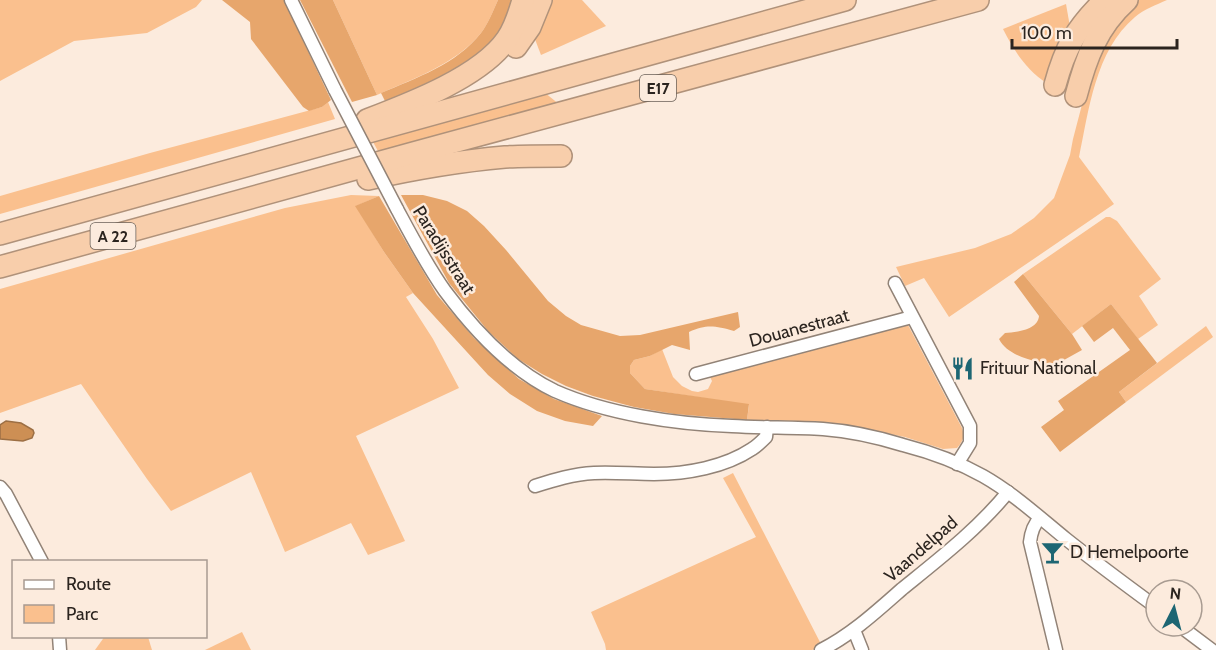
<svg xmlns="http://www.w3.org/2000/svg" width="1216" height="650" viewBox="0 0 1216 650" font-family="Cabin,sans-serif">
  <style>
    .green { fill: #fac08e }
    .forest { fill: #e7a66c }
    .water { fill: #cd8f54; stroke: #9c6f44; stroke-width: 1.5 }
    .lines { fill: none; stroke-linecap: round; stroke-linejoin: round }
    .street-casing { stroke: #928377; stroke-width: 15 }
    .highway-casing { stroke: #b0927a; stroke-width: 24 }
    .street { stroke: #fff; stroke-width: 12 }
    .highway { stroke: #f8ceab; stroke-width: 21 }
    .street-bridge-casing { stroke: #928377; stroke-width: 15; stroke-linecap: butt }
    .street-bridge { stroke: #fff; stroke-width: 12 }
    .labels { text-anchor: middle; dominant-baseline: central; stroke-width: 5; stroke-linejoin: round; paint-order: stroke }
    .shield { fill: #fcebdd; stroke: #6a6058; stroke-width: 1.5 }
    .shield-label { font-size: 16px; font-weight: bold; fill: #2b241f }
    .street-label { font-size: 18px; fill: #2b241f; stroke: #fcebdd }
    .poi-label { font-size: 18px; fill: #2b241f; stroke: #fcebdd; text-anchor: start }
  </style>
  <rect width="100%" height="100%" fill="#fcebdd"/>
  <g class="green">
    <path d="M0,0H202L196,7L147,33L74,41L0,81Z"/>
    <path d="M333,0H498C493,11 488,24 481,33C455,65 412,79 377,95Z"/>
    <path d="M548,0H582L606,26L541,55L533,34Z"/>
    <path d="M1138,0H1167C1156,5 1144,9 1135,17C1095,51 1089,110 1079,157L1114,204L949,317L924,278L905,286L896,267L975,248L1011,234L1034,218L1054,198L1070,155L1073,139L1096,51L1118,17Z"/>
    <path d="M1066,4L1070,27L1048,84C1026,70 1015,52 1003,29Z"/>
    <path d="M544,92L560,105L379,153L372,140Z"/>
    <path d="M328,102L335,119L0,214V196L150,153L322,107Z"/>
    <path d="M351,195L379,196L356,206L384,252L413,293L406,297L433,339L459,388L356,436L405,541L368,555L351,523L285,552L251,472L171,511L147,479L81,384L0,413V289L285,208Z"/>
    <path d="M1106,217H1110L1117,221L1161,279L1139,296L1158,325L1138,339L1111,304L1072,334L1023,274Z"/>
    <path d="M908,325L962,428C965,437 963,441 957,448L943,449L905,437L860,428L817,422L747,420L749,405L645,389L630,373V366L634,360L650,356L662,349L673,377L682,386L692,391L698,392L708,389L712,381L710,377Z"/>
    <path d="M1206,326L1213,337L1126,402L1119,392Z"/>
    <path d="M733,473L822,646L812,650H606L605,644L591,612L756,537L723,478Z"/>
    <path d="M242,632L251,650H205Z"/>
    <path d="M105,636L148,637L152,650H95Z"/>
  </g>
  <g class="forest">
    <path d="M222,0H284L331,100L322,107L309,111L303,107L251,39L250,22Z"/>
    <path d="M300,0H333L377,95L352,102Z"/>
    <path d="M498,0H518L514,12L479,59L423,87L385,101L381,93C416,78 457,64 481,33C488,24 493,11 498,0Z"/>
    <path d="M401,195H423L447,201L467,211L484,226L506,250L548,301L566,316L581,325L620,336L640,335L738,312L740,327L734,331C715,326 707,324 689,332L690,350L672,345L650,356L634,360L630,366V373L645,389L749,404L747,420L674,414L634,407L593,396L566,386L542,374L518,359L488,331L449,283Z"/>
    <path d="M379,196L437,295L474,338L519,379L554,399L602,416L593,426L565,421L537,411L510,394L488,375L413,293L384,252L355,206Z"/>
    <path d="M1023,274L1072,334L1082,350L1046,370L1039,362C1025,359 1006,353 999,339L1005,333C1017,332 1038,330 1039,316L1014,282Z"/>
    <path d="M1111,304L1157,363L1119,392L1126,402L1060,452L1041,427L1064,410L1058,401L1130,350L1113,328L1094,342L1082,326Z"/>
  </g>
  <path class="water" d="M6,421L21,423L33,430L34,433L32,438L23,441L0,439V425Z"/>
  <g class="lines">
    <defs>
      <g id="street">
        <path d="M291,0L335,90"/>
        <path d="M397,209C412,237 427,266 445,291C474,330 511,370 555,391C607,414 675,424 732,426C762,428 793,427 823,429C850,431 877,437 903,445C930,452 958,462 983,476C1013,493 1039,517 1066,539C1095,562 1126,585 1156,607"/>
        <path d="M895,283L970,426V443L957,464"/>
        <path d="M696,374L912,317"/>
        <path d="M535,486C554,480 573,474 594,473C614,472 634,474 654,474C687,474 725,467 752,449C757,446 762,441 766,437L767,427"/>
        <path d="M0,487L6,494L42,562"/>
        <path d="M1040,518C1033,525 1031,533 1030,542L1056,650"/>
        <path d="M1180,626L1212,650"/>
        <path d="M854,630L862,650"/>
        <path d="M59,636L60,650"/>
        <path d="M821,650C851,635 877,611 902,589C939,559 978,529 1008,492"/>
      </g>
      <g id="highway">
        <path d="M516,47L530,27L541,0"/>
        <path d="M1055,85C1065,48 1076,28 1105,0"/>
        <path d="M1076,96C1086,58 1097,27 1127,0"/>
        <path d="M367,120C409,104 481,77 507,39C515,27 519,14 523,0"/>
        <path d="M368,179C413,169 459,161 505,157C523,156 542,156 561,156"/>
        <path d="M0,234L845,0"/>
        <path d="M0,267L413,153L978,0"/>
      </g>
    </defs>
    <use href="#street" class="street-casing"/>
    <use href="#highway" class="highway-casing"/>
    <use href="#street" class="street"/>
    <use href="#highway" class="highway"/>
    <defs>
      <path id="street-bridge" d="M335,90L397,209"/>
    </defs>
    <use href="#street-bridge" class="street-bridge-casing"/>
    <use href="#street-bridge" class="street-bridge"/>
  </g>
  <defs>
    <symbol id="restaurant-bare" viewBox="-9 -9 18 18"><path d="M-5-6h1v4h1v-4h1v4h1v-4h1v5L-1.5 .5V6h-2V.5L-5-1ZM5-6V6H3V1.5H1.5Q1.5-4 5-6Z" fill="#1d6673" stroke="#fcebdd" stroke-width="2.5" paint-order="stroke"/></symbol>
    <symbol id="bar-bare" viewBox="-9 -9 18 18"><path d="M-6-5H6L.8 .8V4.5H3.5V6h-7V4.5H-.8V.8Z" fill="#1d6673" stroke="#fcebdd" stroke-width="2.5" paint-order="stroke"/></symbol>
  </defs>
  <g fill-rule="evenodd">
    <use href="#restaurant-bare" x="946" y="352" width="33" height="33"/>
    <use href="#bar-bare" x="1036" y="536" width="33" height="33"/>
  </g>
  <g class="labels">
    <g class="shield">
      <rect x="640" y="75" width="36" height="26" rx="4.5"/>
      <rect x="90.5" y="223" width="45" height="26" rx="4.5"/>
    </g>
    <g class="shield-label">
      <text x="658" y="88">E17</text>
      <text x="113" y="236">A 22</text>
    </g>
    <g class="street-label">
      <text transform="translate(444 250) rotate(58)">Paradijsstraat</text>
      <text transform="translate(799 328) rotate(-15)">Douanestraat</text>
      <text transform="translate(921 549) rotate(-41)">Vaandelpad</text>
    </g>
    <g class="poi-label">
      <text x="980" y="368">Frituur National</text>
      <text x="1070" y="552">D Hemelpoorte</text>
    </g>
  </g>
  <rect x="12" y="560" width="195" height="78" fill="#fcebdd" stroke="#a89b91" stroke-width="1.5"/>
  <rect x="24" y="580" width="30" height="9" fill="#ffffff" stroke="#a89b91" stroke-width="1.5"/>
  <text x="66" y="590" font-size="18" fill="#2b241f">Route</text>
  <rect x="24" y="605" width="30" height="18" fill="#fac08e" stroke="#a89b91" stroke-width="1.5"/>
  <text x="66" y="620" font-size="18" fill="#2b241f">Parc</text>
  <g transform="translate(1174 608) rotate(6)"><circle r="28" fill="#fcebdd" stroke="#a89b91" stroke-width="1.5"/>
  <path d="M0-4.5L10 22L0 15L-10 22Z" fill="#1d6673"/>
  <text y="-9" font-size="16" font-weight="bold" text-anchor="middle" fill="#2b241f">N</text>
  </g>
  <path d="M1012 39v9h165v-9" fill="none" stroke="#2b241f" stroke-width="3"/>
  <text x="1021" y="39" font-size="18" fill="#2b241f" stroke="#fcebdd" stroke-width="4.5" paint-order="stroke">100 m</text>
</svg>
